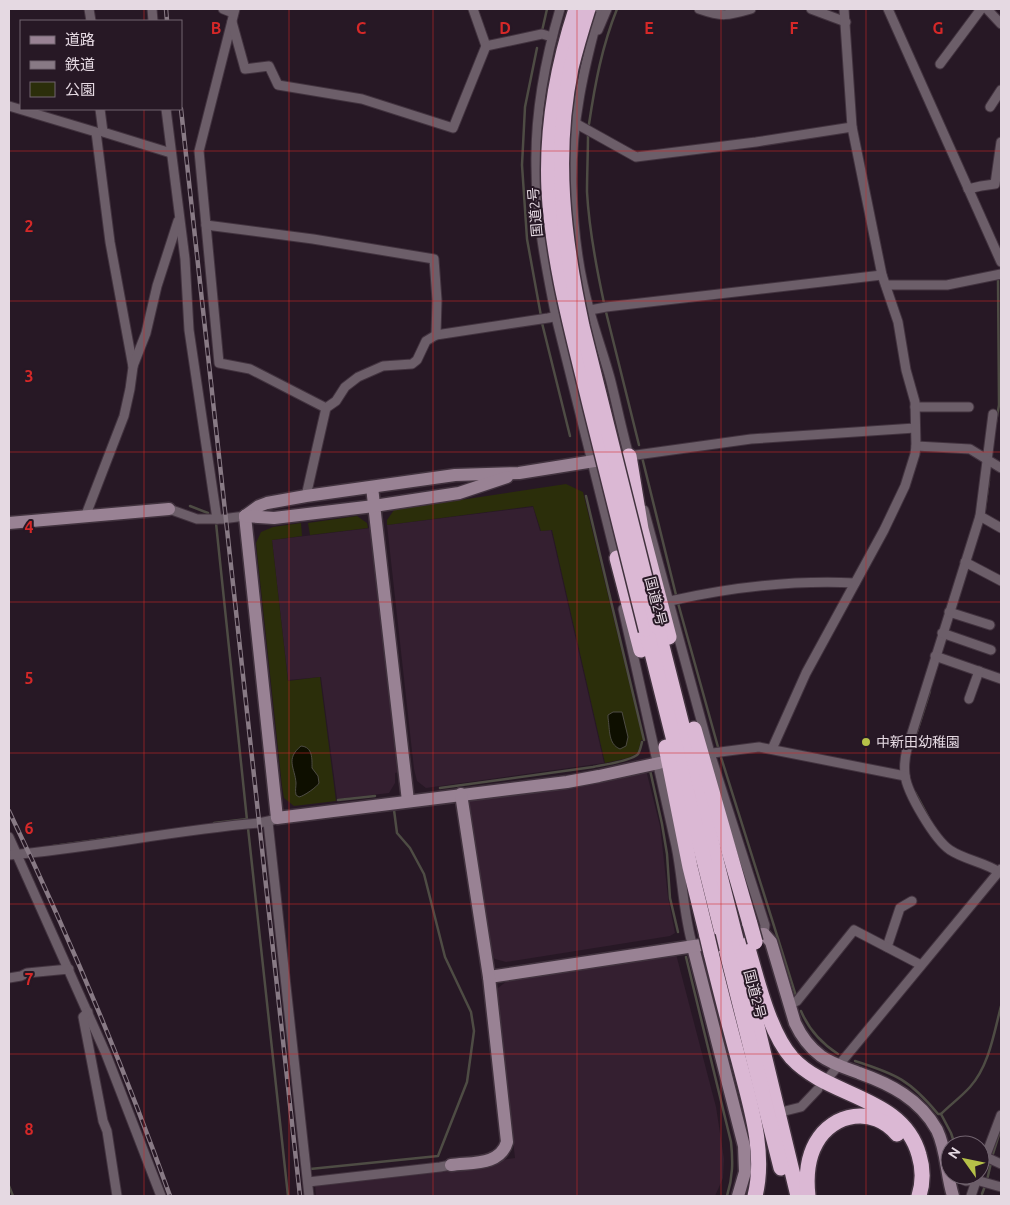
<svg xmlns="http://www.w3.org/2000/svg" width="1010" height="1205" viewBox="0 0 1010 1205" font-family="Ubuntu,'Noto Sans JP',sans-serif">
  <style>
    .built { fill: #341f30 }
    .green { fill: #2b2e0a }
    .water { fill: #0e0f00; stroke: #4e4c44 }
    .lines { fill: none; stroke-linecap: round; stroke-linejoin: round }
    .stream { stroke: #4e4c44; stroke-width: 2.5 }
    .street-casing { stroke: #42333f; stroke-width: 11 }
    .secondary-casing { stroke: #42333f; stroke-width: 15 }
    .highway-casing { stroke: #42333f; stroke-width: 18 }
    .street { stroke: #6c5e69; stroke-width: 9 }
    .secondary { stroke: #998294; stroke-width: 12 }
    .highway { stroke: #dbb8d4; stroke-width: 15 }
    .rail-casing { stroke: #887a85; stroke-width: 4.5 }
    .rail { stroke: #271825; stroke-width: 2.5; stroke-dasharray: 8; stroke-linecap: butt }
    .highway-bridge-casing { stroke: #42333f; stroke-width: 18; stroke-linecap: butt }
    .highway-bridge { stroke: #dbb8d4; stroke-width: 15 }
    .grid { fill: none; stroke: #d62828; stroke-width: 1; stroke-opacity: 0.55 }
    .poi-dot { fill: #b6c148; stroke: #271825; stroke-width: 2 }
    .labels { text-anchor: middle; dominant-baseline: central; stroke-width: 4; stroke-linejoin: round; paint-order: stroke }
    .street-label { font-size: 14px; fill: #e5d9e2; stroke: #271825 }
    .poi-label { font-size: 14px; fill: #e5d9e2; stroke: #271825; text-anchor: start }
    .grid-label { font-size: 16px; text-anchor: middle; font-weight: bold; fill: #d62828; stroke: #271825; stroke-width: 4; stroke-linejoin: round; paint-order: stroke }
  </style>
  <rect width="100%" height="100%" fill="#271825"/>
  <g class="built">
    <path d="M533,507L540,531L551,530L604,763L426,788L417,781L414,769L387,525Z"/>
    <path d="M371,528L400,772L395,773V783L389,793L337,799L321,677L288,680L272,540Z"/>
    <path d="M646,770L660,826L668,897L675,933L670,936L506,962L495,959L491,955L467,802L471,797Z"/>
    <path d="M676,954L716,1107L724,1159L723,1178L715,1196H316L315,1185L515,1158L496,992L498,988L507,981Z"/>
  </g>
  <g class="green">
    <path d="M566,484L583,492L643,740H641L638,753L628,758L605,763L552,530L541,531L533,506L387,525V520L394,510Z"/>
    <path d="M357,516L367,523L368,528L310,535L308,523Z"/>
    <path d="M301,523L302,536L272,540L288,681L320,677L336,801L294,806L284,798L282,786L256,543L261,532L273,527Z"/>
  </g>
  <g class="water">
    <path d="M613,712H622L628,737L626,746L620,749C608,744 610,730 608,718V715Z"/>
    <path d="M301,746C313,747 312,759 312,768L318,776L319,783C317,787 304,796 299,797L296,795C295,790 296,787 296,783C295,768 285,759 301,746Z"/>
  </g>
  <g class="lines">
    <g class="stream">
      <path d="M542,31L547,9"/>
      <path d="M537,48L525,107L522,165L527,239L541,316"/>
      <path d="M589,124C595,84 602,46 617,9"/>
      <path d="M588,134C588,153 587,173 587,192C589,229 596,266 604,303"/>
      <path d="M606,312L639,445"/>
      <path d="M542,323L570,436"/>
      <path d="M996,422L999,405L998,278"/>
      <path d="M642,457L676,595"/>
      <path d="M586,496L644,740"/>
      <path d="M190,506L208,513"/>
      <path d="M984,516L989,480"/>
      <path d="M216,523L247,820"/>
      <path d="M678,603L718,747"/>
      <path d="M915,738L930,691"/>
      <path d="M720,754L796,996"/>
      <path d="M650,770L662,824L667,854L670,898L678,932"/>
      <path d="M440,788L593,767C602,765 632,761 638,754C640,751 641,746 642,742"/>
      <path d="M915,792L929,818"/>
      <path d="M338,800L375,796"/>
      <path d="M214,823L247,819"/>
      <path d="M248,828L288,1196"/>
      <path d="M53,846L132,835"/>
      <path d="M686,957L731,1142C733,1161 733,1177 727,1196"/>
      <path d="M801,1011C809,1030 821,1043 838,1054"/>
      <path d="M855,1061C896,1074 910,1080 938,1114H941"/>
      <path d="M955,1145L951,1133L941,1114C950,1105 961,1097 970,1087C989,1066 994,1033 1001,1006"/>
      <path d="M993,1154L1001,1128"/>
      <path d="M310,1169L438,1156L467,1082L474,1031L471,1012L445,957L424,874L410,848L397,833L394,810"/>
      <path d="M987,1180L991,1163"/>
      <path d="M9,1186L13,1196"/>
      <path d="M982,1194L985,1186"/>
    </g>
    <defs>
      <g id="street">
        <path d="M89,9L91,21"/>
        <path d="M152,9L153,21"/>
        <path d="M223,9L233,13"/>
        <path d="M235,9L199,151L219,363L250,369L326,408L336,401L345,387L358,377L383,366L412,364L417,360L426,341L436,335L548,318L606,307L882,275"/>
        <path d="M473,9L486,46L542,34L552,37"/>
        <path d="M560,9C545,60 535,113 536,166C536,217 546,267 556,317L617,562"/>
        <path d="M600,9C584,67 571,124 572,185C573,227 578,271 590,312C596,334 604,356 610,378C617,405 622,432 630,459"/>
        <path d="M699,9C722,17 727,16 751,9"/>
        <path d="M811,9L846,22"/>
        <path d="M888,9L1001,262"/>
        <path d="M987,9L1001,24"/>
        <path d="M232,22L245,69L269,66L278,85L362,99L453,128L486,46"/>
        <path d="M598,30L607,9"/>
        <path d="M940,64L981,9"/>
        <path d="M9,106L96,132L110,242L133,367L130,389L124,416L85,517"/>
        <path d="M990,107L1001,90"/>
        <path d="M100,109L103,132L171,153"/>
        <path d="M166,109L185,259L189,330L217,519"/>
        <path d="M575,123L636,157L756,142L852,127"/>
        <path d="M968,189L981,186L995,184L1001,142"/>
        <path d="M206,225L313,239L434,259L437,300L436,335"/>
        <path d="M886,285H947L1001,274"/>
        <path d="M133,366L146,333L157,286L178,221"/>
        <path d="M915,407H969"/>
        <path d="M993,414L980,516L907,749C905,757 904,766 905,775C907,793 935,840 950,850C965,860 984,862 999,872"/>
        <path d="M916,446L970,449L1001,468"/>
        <path d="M629,456L751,439L915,428"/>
        <path d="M306,496L326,408"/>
        <path d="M169,509L197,519H222L245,516"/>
        <path d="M644,510L710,753L765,925L764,934"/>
        <path d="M980,516L1001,528"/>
        <path d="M965,562L1001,581"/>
        <path d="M670,601C732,587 792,580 855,583"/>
        <path d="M623,609C641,688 659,767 676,846C683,880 683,914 693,947"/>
        <path d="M949,612L990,625"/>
        <path d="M942,633L991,650"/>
        <path d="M935,656L1001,679"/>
        <path d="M969,699L979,671"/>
        <path d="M772,749L806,673L884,530L905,486L915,454L916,446L915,402L906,370L898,322L882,275L852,127L844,9"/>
        <path d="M705,754L759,747L905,776"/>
        <path d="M268,822L309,1196"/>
        <path d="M9,837L106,1054L161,1196"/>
        <path d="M9,855C93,848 175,830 259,823L273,820"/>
        <path d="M887,947L900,908L912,901"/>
        <path d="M9,978L21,976L27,973L69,969"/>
        <path d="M789,1005L797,1001L854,930L921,965"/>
        <path d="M88,1012L83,1017L103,1121L107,1131L117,1196"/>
        <path d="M829,1077L1001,869"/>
        <path d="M785,1111L801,1107L818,1089"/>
        <path d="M986,1157L1001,1164"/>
        <path d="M980,1171L1001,1115"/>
        <path d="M952,1175L966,1181L976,1180L1001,1187"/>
        <path d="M308,1182L440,1167L451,1165"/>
        <path d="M971,1196L978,1175"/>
      </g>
      <g id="secondary">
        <path d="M372,487L408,801"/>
        <path d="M245,516L277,818L567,782L599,776L659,763"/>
        <path d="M245,516L259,506L267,503L306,496L455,475L519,473L613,458"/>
        <path d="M245,516L274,518L374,506L459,493L507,477"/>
        <path d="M9,523L169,509"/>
        <path d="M750,935L764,934L771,942L795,1023C801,1036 809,1047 821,1056C832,1064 846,1068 859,1073C890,1084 920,1099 937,1130C947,1151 946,1174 953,1196"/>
        <path d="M693,947L744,1146L745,1172L738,1196"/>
        <path d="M489,977L701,945"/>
        <path d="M451,1165C471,1162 500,1166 507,1142L489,977L461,794"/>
      </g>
      <g id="highway">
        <path d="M629,456L641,529L669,637"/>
        <path d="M617,558L641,650"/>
        <path d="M657,626L738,947L798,1196"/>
        <path d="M646,629L781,1168"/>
        <path d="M694,729L750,924"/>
        <path d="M666,747L690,867L707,936"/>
        <path d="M747,945C757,979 769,1032 792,1058C829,1098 903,1096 919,1155C923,1168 923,1183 919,1196"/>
        <path d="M711,953C720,989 729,1025 739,1061C750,1104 766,1152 755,1196"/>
        <path d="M808,1196C806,1178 807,1159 816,1143C833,1112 874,1106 897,1134"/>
      </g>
    </defs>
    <use href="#street" class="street-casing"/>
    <use href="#secondary" class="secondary-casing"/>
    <use href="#highway" class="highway-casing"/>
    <use href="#street" class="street"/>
    <use href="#secondary" class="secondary"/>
    <use href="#highway" class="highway"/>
    <defs>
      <g id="rail">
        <path d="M166,9L167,21"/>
        <path d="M181,109L300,1196"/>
        <path d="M9,811C69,936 123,1065 170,1196"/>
      </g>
    </defs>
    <use href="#rail" class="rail-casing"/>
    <use href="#rail" class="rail"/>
    <defs>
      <g id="highway-bridge">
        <path d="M576,9C557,67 546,129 549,191C553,265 574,338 591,409C610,483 628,556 646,629"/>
        <path d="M588,9C582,28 576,48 571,68C553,156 563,238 582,326L657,626"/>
        <path d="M750,924L755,942"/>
        <path d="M707,936L711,953"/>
      </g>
    </defs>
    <use href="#highway-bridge" class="highway-bridge-casing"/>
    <use href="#highway-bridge" class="highway-bridge"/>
  </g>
  <path class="grid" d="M144,9V21M289,9V1196M433,9V1196M577,9V1196M721,9V1196M866,9V1196M144,109V1196M9,151H1001M9,301H1001M9,452H1001M9,602H1001M9,753H1001M9,904H1001M9,1054H1001"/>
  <circle class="poi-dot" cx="866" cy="742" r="5"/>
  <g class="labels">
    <g class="street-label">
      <text transform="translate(535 212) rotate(-95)">国道2号</text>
      <text transform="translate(656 601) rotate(76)">国道2号</text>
      <text transform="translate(755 994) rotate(76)">国道2号</text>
    </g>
    <g class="poi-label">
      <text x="876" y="742">中新田幼稚園</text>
    </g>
  </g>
  <g class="grid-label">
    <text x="216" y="34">B</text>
    <text x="361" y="34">C</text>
    <text x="505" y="34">D</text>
    <text x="649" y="34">E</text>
    <text x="794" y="34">F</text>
    <text x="938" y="34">G</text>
    <text x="29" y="232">2</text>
    <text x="29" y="382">3</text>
    <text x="29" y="533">4</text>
    <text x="29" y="684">5</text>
    <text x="29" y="834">6</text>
    <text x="29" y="985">7</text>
    <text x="29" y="1135">8</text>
  </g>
  <rect width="1010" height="1205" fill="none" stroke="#e5d9e2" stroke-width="20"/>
  <rect x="20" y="20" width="162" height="90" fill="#271825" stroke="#736571"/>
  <rect x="30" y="36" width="25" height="8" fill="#998294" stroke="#736571"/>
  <text x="65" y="45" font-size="15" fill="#e5d9e2">道路</text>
  <rect x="30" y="61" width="25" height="8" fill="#887a85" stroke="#736571"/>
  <text x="65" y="70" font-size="15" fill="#e5d9e2">鉄道</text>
  <rect x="30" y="82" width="25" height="15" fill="#2b2e0a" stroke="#736571"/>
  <text x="65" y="95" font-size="15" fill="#e5d9e2">公園</text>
  <g transform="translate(965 1160) rotate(303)"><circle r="24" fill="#271825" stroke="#736571"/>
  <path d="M0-4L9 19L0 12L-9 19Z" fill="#b6c148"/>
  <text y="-8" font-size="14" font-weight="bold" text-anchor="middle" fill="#e5d9e2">N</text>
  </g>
</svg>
